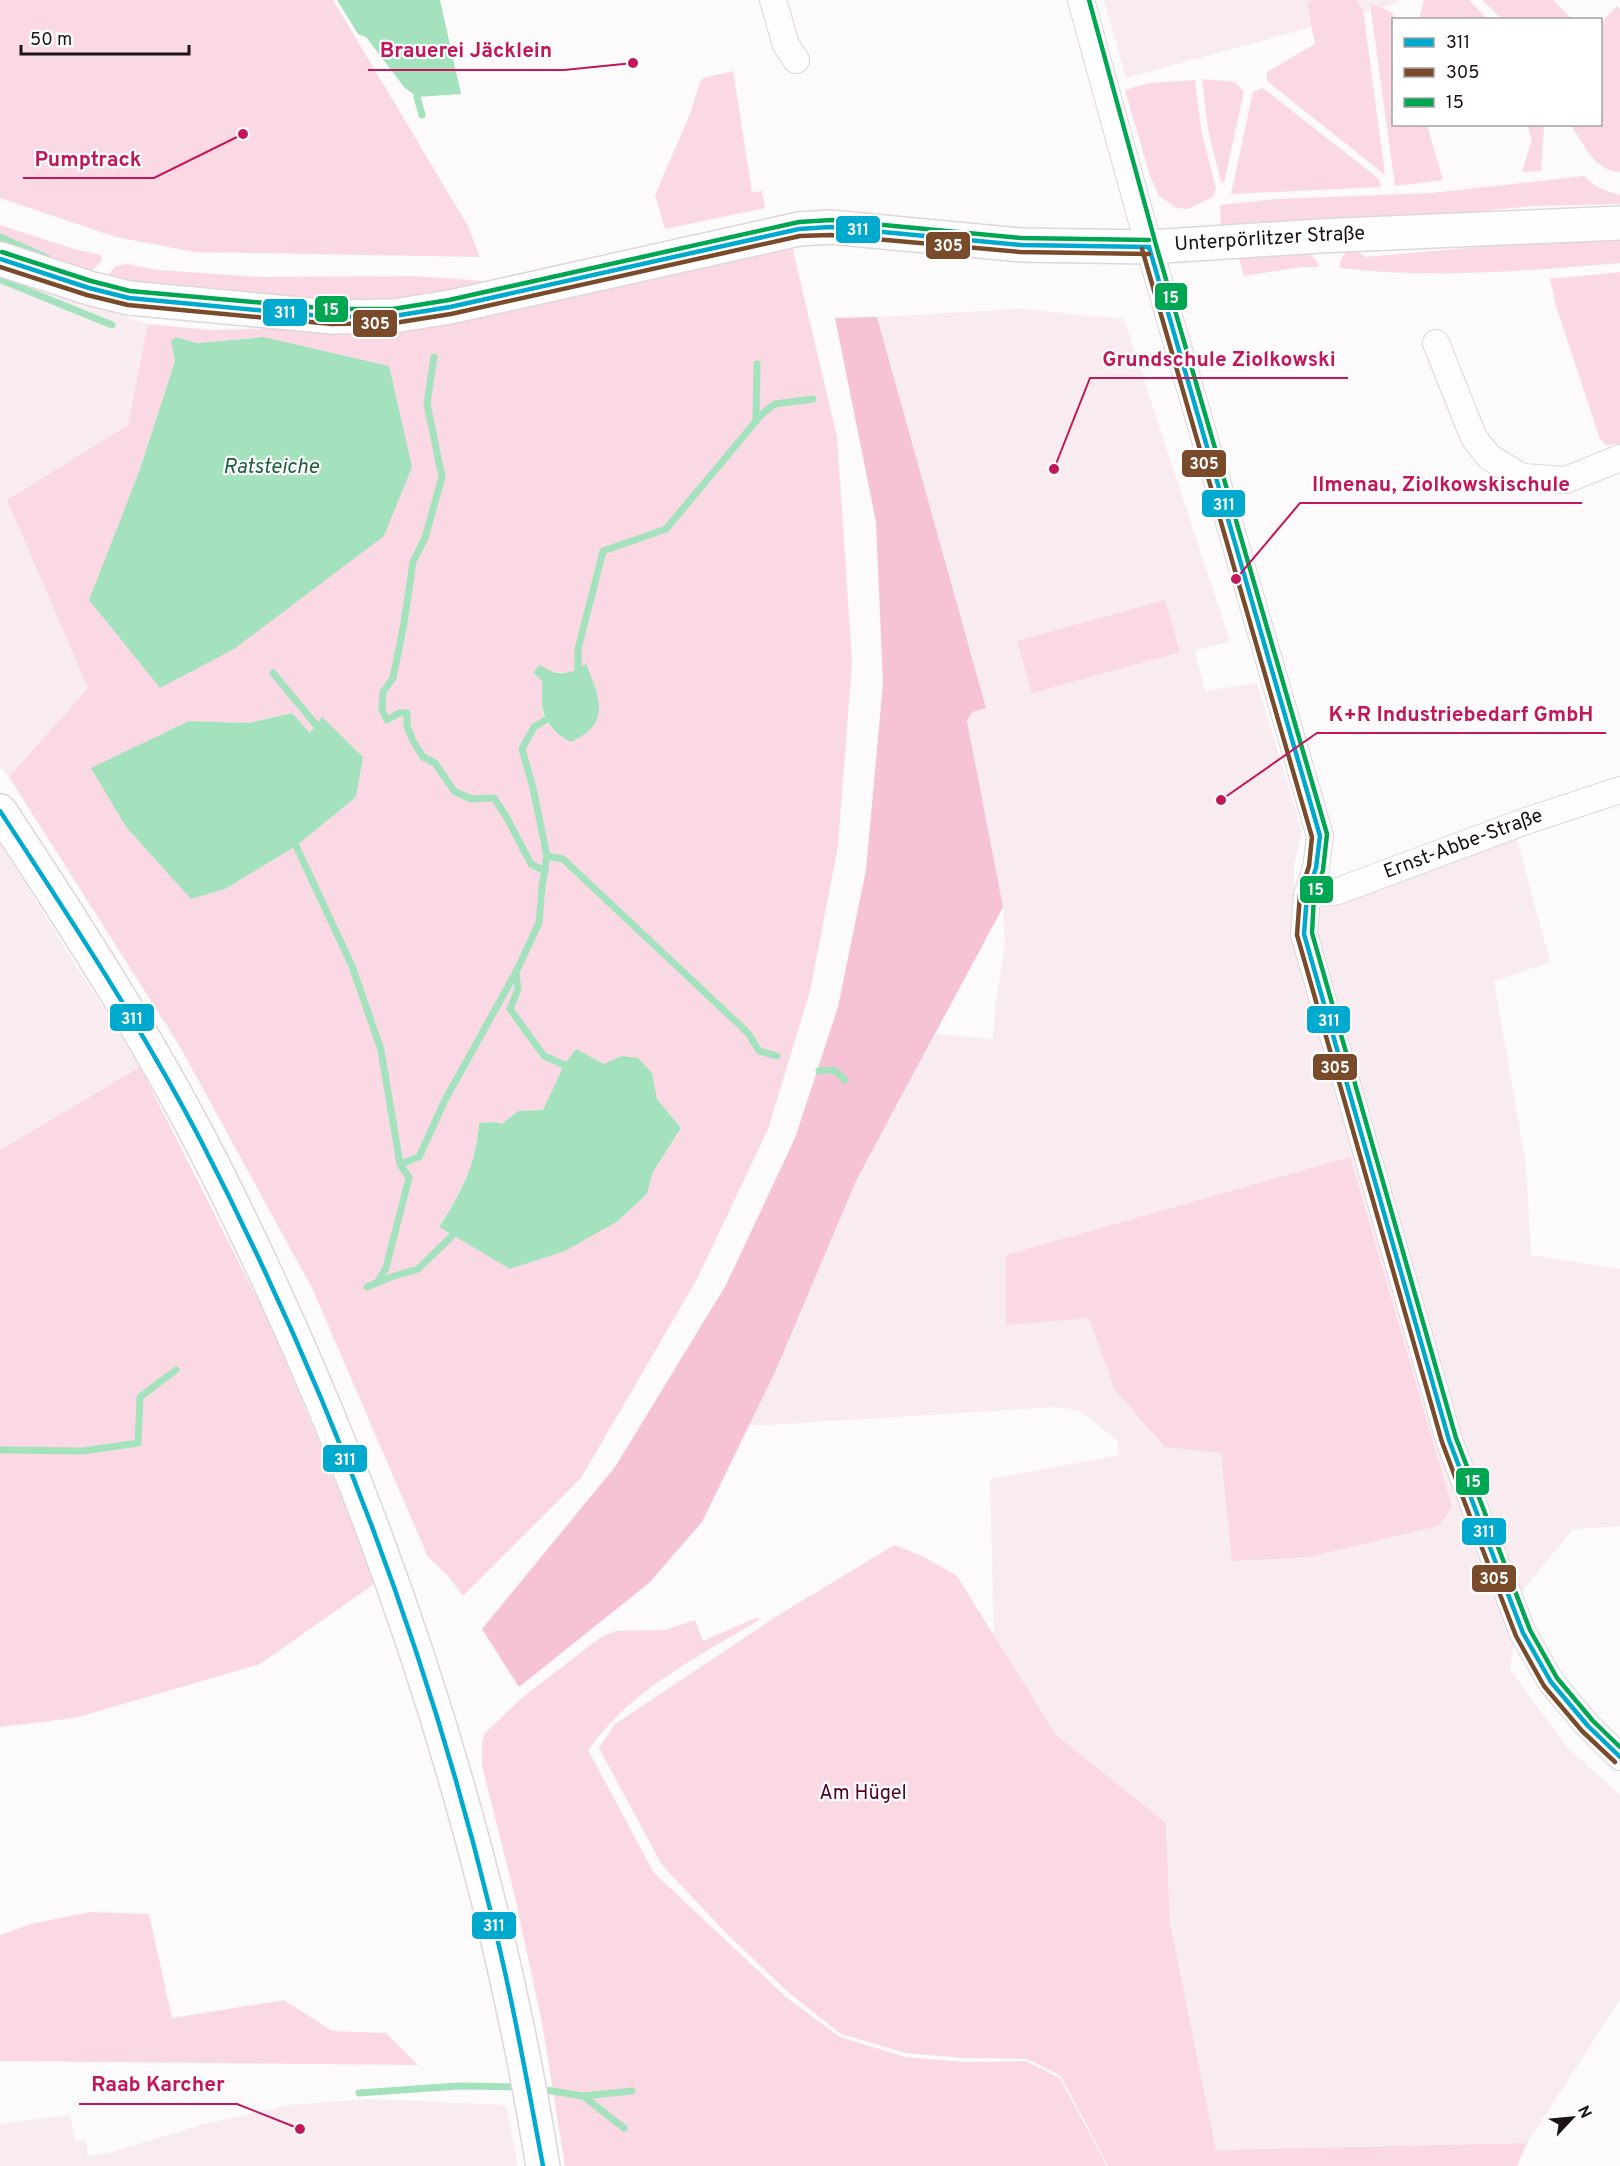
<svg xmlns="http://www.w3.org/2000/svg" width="1620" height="2166" viewBox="0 0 1620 2166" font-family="Overpass,sans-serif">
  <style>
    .built { fill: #f8ecf0 }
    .green { fill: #fad9e4; fill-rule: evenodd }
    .forest { fill: #f6c3d6 }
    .water { fill: #a4e2be }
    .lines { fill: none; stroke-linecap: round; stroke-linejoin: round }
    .stream { stroke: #a4e2be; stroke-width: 7 }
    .street-casing { stroke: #ded7d9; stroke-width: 28 }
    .secondary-casing { stroke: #ded7d9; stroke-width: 36 }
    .street { stroke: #fffefe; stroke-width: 26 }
    .secondary { stroke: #fffefe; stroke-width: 33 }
    .bus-1-casing { stroke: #fff; stroke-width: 9 }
    .bus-2-casing { stroke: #fff; stroke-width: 9 }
    .bus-3-casing { stroke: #fff; stroke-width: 9 }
    .bus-1 { stroke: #00a9ce; stroke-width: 4.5 }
    .bus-2 { stroke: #7a4b2a; stroke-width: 4.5 }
    .bus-3 { stroke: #00a651; stroke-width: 4.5 }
    .labels { text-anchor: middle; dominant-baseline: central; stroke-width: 4.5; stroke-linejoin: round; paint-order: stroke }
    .street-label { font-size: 20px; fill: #1c1316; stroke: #fff }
    .park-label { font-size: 20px; fill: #52012c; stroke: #fff }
    .water-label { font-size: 21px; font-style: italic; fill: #1c5f3e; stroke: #fff }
    .leader { fill: none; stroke: #c2185b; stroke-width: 2 }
    .callout-dot { fill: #c2185b; stroke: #fff; stroke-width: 2 }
    .callout-label { font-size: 21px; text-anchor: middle; font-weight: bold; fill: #c2185b; stroke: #fff; stroke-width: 4.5; stroke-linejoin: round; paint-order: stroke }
    .line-badge { stroke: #fff; stroke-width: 2 }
    .badge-label { font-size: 16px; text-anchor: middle; font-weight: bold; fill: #fff }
  </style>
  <rect width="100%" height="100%" fill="#fdfafb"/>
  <g class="built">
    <path d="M1104,0H1398L1399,3L1126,78Z"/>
    <path d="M0,274L148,324L128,425L7,500L88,688L9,777L0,767Z"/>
    <path d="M1019,309L1124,319L1230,642L1195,650L1205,691L1257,683L1302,831L1294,865V919L1516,836L1550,962L1494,981L1526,1165L1531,1255L1620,1269V1526L1573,1529L1524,1589L1510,1669L1567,1747L1620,1795V2000L1527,2143L1216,2150L1170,1923L1166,1823L1056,1735L994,1636L990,1479L1119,1455L1118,1441L1080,1411L1057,1407L748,1426L776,1370L856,1181L936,1034L993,1039L995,1007L1005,945L1003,907L967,721L972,712L986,708L877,317Z"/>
    <path d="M0,844L140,1067L0,1150Z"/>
    <path d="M371,2099L506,2105L518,2166H0V2124L70,2115L75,2141L86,2140L88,2156L109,2153L201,2125L289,2105Z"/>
  </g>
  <g class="green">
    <path d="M0,0H333L468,226L480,257L195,252L116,237L0,198Z"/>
    <path d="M1316,0H1356L1363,10L1385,175L1267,81V72L1315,44L1307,2Z"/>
    <path d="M1424,0H1469L1487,19H1419Z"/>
    <path d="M1482,0H1553L1572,19H1502Z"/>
    <path d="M1370,4L1390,11L1397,19L1394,20V124L1427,125L1443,180L1395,186Z"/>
    <path d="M1617,6L1620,10V172C1594,171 1584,144 1571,125L1600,124L1601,23Z"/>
    <path d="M733,71L752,192L762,191L765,208L665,229L655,195L690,114L700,82L704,78Z"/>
    <path d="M1202,79L1235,82L1244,92L1224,183L1221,182L1208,129Z"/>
    <path d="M1195,80L1201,129L1216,189L1213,197L1188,209L1177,208L1159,196L1150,176L1125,90L1149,83Z"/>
    <path d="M1263,88L1379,179L1381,187L1231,194L1253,92Z"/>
    <path d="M1527,125H1544L1541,171L1522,172L1532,139Z"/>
    <path d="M1584,176C1594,187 1606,191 1620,195V204L1534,206L1401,218L1221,226L1220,205L1276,199L1431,193Z"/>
    <path d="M0,225L74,249L101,255L102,260L87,276L0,246Z"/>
    <path d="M1570,239L1620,241V263C1527,271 1433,279 1340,268C1339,258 1345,252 1353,248L1365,257Z"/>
    <path d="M791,242L837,437L852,661L838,846L810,991L768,1129L697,1279L581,1478L463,1596L448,1576L428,1557L313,1290L179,1045L9,777L88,688L7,500L128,425L148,324L210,330L445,324ZM176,337L197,343L262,337L139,472L175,361ZM551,672L571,673V742C557,736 543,722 542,705C541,697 543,689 542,680ZM292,713L310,734L322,717L296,846L225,889L190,899L189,721L249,723ZM576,1049L604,1064L621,1056L652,1073L657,1099L681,1128L653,1172L647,1194L618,1221L593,1234L511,1269L439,1226C462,1191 476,1165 479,1123L496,1122L502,1124L518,1111H543L564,1065Z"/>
    <path d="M628,250L635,252L528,279L363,305L168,292L107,276L116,266L127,264L158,270L261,277L413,276L485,281Z"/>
    <path d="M1307,252L1316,260L1319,267H1301L1244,276L1238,255Z"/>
    <path d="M1620,272V444L1606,445L1600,439L1556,306L1550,279Z"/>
    <path d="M1165,600L1180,652L1032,693L1017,641Z"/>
    <path d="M140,1067L267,1318L377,1582L260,1664L75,1718L0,1727V1150Z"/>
    <path d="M1350,1157L1452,1507L1438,1526L1309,1557L1232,1561L1221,1453L1165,1447L1115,1390L1089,1318L1006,1325V1255Z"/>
    <path d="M894,1545L922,1556L957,1576L1056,1735L1166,1823L1170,1923L1216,2150L1527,2143L1517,2166H1108L1061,2076L1027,2059L964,2058L906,2053L841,2034L788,1992L727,1934L662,1865L599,1748L615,1724L774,1618Z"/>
    <path d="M758,1617L759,1620C696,1658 632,1689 588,1750L654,1873L786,1997L840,2037L905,2057L965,2062L1026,2061L1060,2078L1107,2166H565L543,2028L515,1897L482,1766V1742L485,1733L523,1697L601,1637L616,1631L665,1630L695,1620L703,1641Z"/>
    <path d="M92,1912L149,1914L172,2018L284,2000L332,2031L386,2033L418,2065L0,2061V1935L34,1923Z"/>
  </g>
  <path class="forest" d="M877,317L986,708L972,712L967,721L1003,907L856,1181L776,1370L702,1522L649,1583L519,1687L482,1629L615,1467L726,1285L795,1138L838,1007L866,870L883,683L876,522L835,318Z"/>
  <g class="water">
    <path d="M337,0H440L461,94L417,97L404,87L366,37L358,34Z"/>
    <path d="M176,337L197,343L263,337L389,366L412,467L384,536L234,649L160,688L89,600L139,472L175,361L171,341Z"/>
    <path d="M586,664C599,697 613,723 571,742C557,736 544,722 542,705C541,697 543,689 542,681L533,672L540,665C558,677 568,675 586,664Z"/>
    <path d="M292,713L310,733L322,717L363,757L356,797L296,846L225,889L191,899L126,827L91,768L189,721L249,723Z"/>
    <path d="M576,1049L604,1064L621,1056L638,1058L652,1073L657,1099L681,1128L653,1172L647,1194L618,1221L565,1251L510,1269L439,1227C462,1191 476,1165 479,1123L496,1122L502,1124L518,1111L543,1110L564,1065Z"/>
  </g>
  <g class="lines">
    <g class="stream">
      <path d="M417,97L422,115"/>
      <path d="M0,237L47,258"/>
      <path d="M1,280L112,325"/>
      <path d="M434,357L427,404L442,477L425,538L413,562L404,623L393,678L383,692L382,710L387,720L399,713H407V726L413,741L423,757L435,763L454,791L471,799L494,798L507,818L531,864L545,871"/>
      <path d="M756,421L757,364"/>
      <path d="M578,669V649L603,551L666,529L762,414L775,404L813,399"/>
      <path d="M273,673L316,725"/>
      <path d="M296,846L352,966L381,1050L400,1164L409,1178L386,1268L377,1283"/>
      <path d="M547,856L563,859L748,1033L759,1051L777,1056"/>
      <path d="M516,972L518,989L510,1009L544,1056L564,1065"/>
      <path d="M819,1071L834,1070L845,1080"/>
      <path d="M400,1164L419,1157L445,1100L516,972L539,923L542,887L547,856L533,788L522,749L534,727L547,719"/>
      <path d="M367,1287L391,1277L418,1269L453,1235"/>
      <path d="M0,1450L83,1451L138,1443L140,1397L176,1370"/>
      <path d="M539,2089L583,2096L632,2091"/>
      <path d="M359,2093L458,2086L519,2087"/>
      <path d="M583,2096L624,2128"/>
    </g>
    <defs>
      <g id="street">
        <path d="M773,0L786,45L796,60"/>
        <path d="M1081,0L1149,247L1320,836L1316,868L1307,895L1304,934L1449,1440L1484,1532L1523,1633L1551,1682L1588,1726L1620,1757"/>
        <path d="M1436,343L1474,438L1489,457L1522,477L1566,480L1620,458"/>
        <path id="s1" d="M1307,895L1338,891L1526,821L1620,790"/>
      </g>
      <g id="secondary">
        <path id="s2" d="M0,259L89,288L129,298L332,317L394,316L450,307L799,229L830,227L1021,245L1149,247L1320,236L1620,223"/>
        <path d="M0,811C80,932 159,1055 223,1185C377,1495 487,1824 543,2166"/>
      </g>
    </defs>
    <use href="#street" class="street-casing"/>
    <use href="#secondary" class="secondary-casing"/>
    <use href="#street" class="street"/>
    <use href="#secondary" class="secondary"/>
    <defs>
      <g id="bus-1">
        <path d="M1149,247L1320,836L1316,868L1307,895L1304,934L1449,1440L1484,1532L1523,1633L1551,1682L1588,1726L1620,1757"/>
        <path d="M0,259L89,288L129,298L332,317L394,316L450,307L799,229L830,227L1021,245L1149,247"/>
        <path d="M0,811C70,918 141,1026 200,1139C326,1384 426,1645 491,1913C512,1996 527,2081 543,2166"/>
      </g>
      <g id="bus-2">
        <path d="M1142,249L1312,837L1309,866L1300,894L1297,935L1442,1442L1477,1535L1516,1636L1544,1686L1582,1731L1615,1762"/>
        <path d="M0,267L87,295L128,305L332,324L394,323L451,314L800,236L830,235L1020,252L1149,254"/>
      </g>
      <g id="bus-3">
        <path d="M1089,0L1156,245L1327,834L1323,870L1314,896L1312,933L1456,1438L1530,1630L1557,1678L1593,1721L1620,1747"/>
        <path d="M2,252L91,281L130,291L332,309H393L449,300L799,222L831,220L1021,238L1149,240"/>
      </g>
    </defs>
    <use href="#bus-1" class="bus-1-casing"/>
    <use href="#bus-2" class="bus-2-casing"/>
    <use href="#bus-3" class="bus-3-casing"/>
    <use href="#bus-1" class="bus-1"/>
    <use href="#bus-2" class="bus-2"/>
    <use href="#bus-3" class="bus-3"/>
  </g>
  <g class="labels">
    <g class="street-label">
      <text stroke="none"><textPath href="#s2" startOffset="1287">Unterpörlitzer Straße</textPath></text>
      <text stroke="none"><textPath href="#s1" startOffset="165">Ernst-Abbe-Straße</textPath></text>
    </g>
    <g class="park-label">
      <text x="863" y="1794">Am Hügel</text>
    </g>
    <g class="water-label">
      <text x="271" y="467">Ratsteiche</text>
    </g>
  </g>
  <path class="leader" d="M633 63L564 70H368M243 134L154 178H23M1054 469L1090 378H1348M1236 579L1300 503H1582M1221 800L1317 733H1606M300 2129L237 2104H79"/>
  <g class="callout-dot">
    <circle cx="633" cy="63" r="6"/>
    <circle cx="243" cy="134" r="6"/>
    <circle cx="1054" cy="469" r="6"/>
    <circle cx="1236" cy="579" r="6"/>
    <circle cx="1221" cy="800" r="6"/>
    <circle cx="300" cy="2129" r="6"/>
  </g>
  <g class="callout-label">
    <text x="466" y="57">Brauerei Jäcklein</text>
    <text x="88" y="166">Pumptrack</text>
    <text x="1219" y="366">Grundschule Ziolkowski</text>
    <text x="1441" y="491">Ilmenau, Ziolkowskischule</text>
    <text x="1461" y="721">K+R Industriebedarf GmbH</text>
    <text x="158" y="2091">Raab Karcher</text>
  </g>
  <g class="line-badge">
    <rect x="835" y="215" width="46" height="29" rx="6" fill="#00a9ce"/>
    <rect x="925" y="231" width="46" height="29" rx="6" fill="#7a4b2a"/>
    <rect x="1154" y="282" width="34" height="29" rx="6" fill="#00a651"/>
    <rect x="314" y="295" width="35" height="28" rx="6" fill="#00a651"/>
    <rect x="262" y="298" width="46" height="29" rx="6" fill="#00a9ce"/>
    <rect x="352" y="309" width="46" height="29" rx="6" fill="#7a4b2a"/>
    <rect x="1181" y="449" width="46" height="29" rx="6" fill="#7a4b2a"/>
    <rect x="1201" y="489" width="45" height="29" rx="6" fill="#00a9ce"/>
    <rect x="1299" y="875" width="35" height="29" rx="6" fill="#00a651"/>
    <rect x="109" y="1003" width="46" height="29" rx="6" fill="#00a9ce"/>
    <rect x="1306" y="1005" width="45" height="29" rx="6" fill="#00a9ce"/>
    <rect x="1312" y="1053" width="46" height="28" rx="6" fill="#7a4b2a"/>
    <rect x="322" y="1444" width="46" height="29" rx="6" fill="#00a9ce"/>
    <rect x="1455" y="1467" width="35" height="29" rx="6" fill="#00a651"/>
    <rect x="1461" y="1517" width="46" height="29" rx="6" fill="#00a9ce"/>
    <rect x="1471" y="1564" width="46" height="29" rx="6" fill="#7a4b2a"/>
    <rect x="471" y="1911" width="46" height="29" rx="6" fill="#00a9ce"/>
  </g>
  <g class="badge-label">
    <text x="858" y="235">311</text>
    <text x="948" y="251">305</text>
    <text x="1171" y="303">15</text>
    <text x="331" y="315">15</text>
    <text x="285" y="318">311</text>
    <text x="375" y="329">305</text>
    <text x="1204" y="469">305</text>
    <text x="1224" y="510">311</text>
    <text x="1316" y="895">15</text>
    <text x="132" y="1024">311</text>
    <text x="1329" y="1026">311</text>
    <text x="1335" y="1073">305</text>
    <text x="345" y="1465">311</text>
    <text x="1473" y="1487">15</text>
    <text x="1484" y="1537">311</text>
    <text x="1494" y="1584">305</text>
    <text x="494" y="1931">311</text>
  </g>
  <rect x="1392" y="18" width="210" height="108" fill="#ffffff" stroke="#a4a1a2" stroke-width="1.5"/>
  <rect x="1404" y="38" width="30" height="9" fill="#00a9ce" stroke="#a4a1a2" stroke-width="1.5"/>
  <text x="1446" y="48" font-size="18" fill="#1c1316">311</text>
  <rect x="1404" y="68" width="30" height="9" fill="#7a4b2a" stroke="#a4a1a2" stroke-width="1.5"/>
  <text x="1446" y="78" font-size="18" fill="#1c1316">305</text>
  <rect x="1404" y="98" width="30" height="9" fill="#00a651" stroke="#a4a1a2" stroke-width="1.5"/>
  <text x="1446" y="108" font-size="18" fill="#1c1316">15</text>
  <g transform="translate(1572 2118) rotate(64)" stroke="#ffffff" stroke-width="4.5" paint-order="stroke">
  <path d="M0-4.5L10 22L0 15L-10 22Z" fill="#1c1316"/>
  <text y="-9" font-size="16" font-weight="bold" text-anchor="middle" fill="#1c1316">N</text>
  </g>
  <path d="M21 45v9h168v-9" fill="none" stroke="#1c1316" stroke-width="3"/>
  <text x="30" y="45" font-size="18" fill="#1c1316" stroke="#ffffff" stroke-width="4.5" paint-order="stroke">50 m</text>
</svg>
